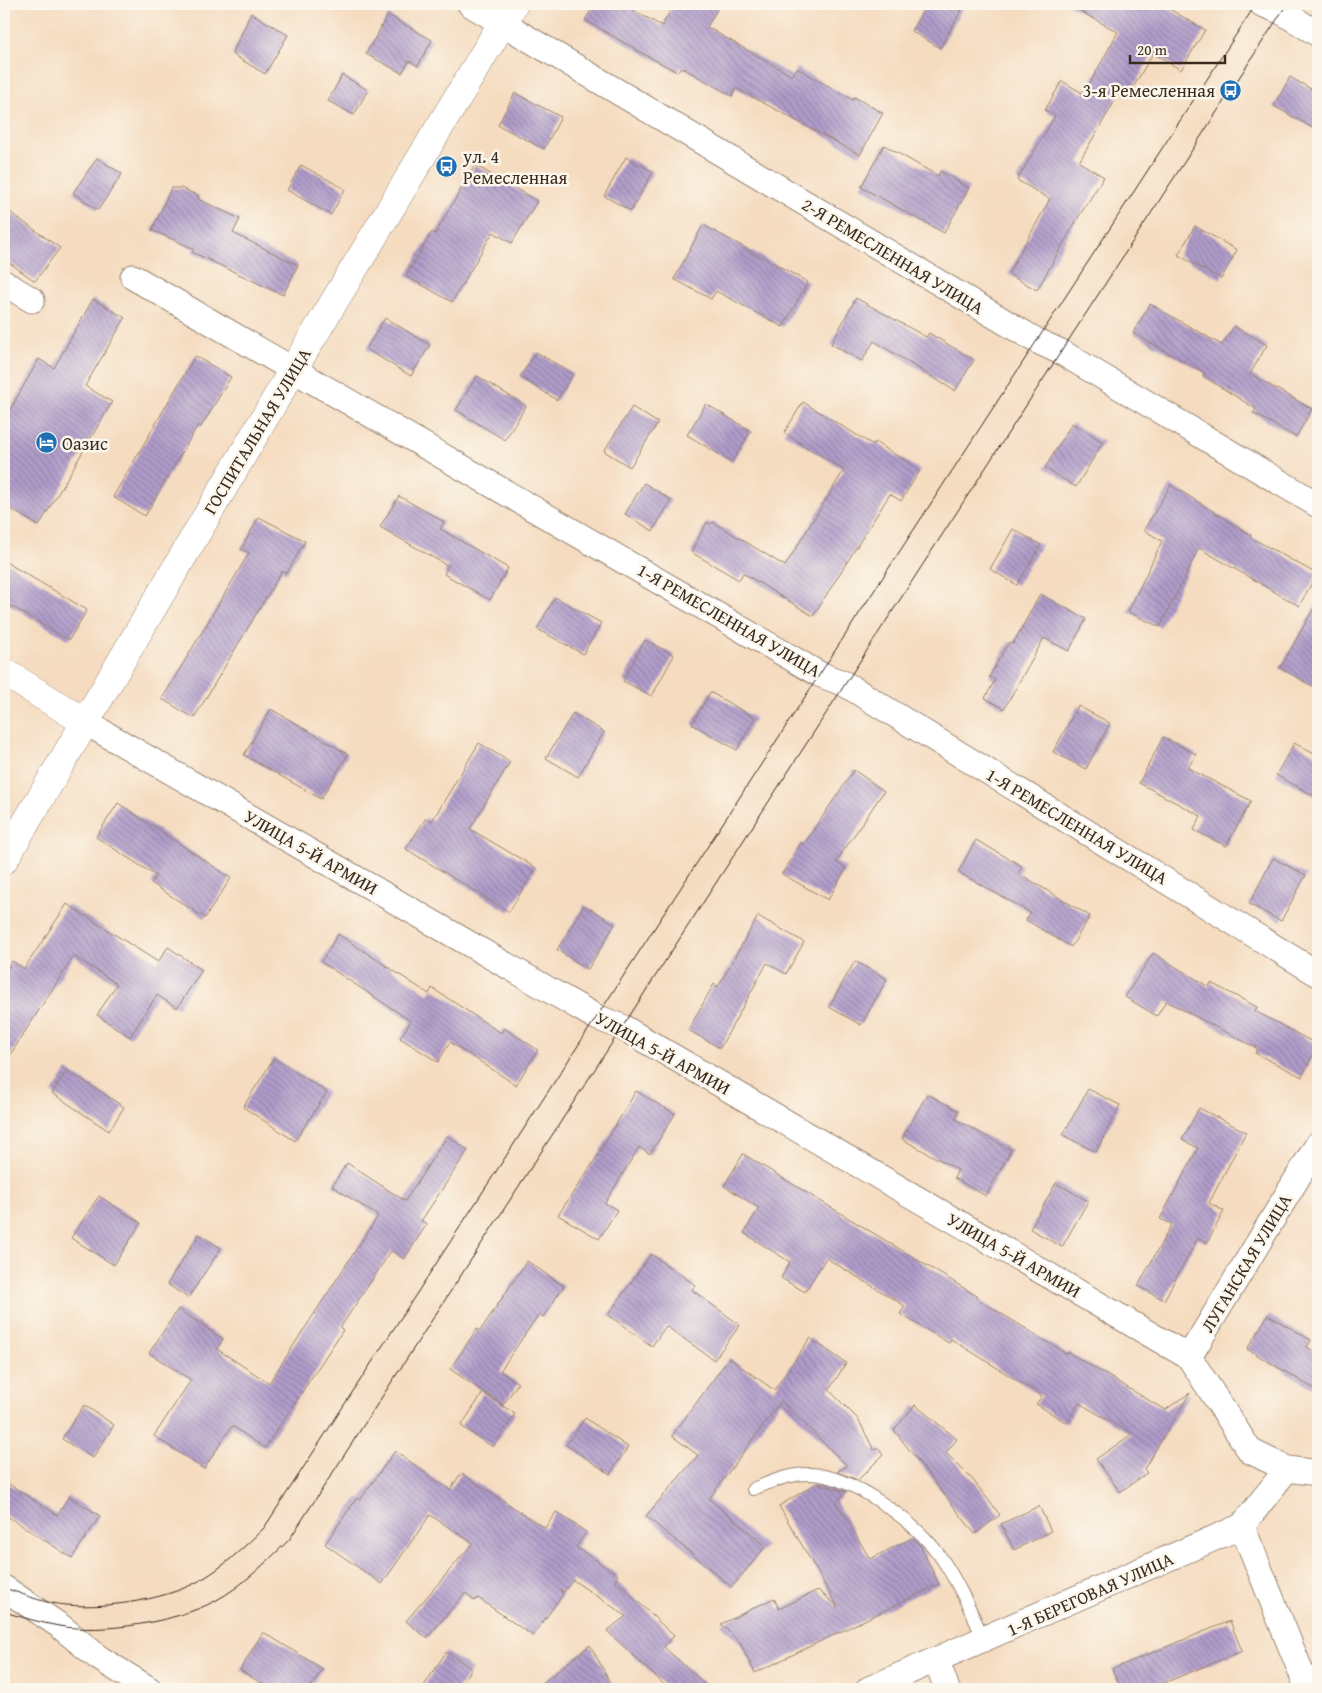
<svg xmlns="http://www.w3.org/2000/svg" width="1322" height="1693" viewBox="0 0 1322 1693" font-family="'Gentium Book Plus',serif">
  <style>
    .building { fill: url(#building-back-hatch) }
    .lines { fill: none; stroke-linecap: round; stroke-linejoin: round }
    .service-casing { stroke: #98836f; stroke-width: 14 }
    .minor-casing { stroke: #98836f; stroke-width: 27 }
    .tertiary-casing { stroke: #98836f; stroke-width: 29 }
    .secondary-casing { stroke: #98836f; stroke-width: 29 }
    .service { stroke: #fff; stroke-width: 12 }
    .minor { stroke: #fff; stroke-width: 25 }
    .tertiary { stroke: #fff; stroke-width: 28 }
    .secondary { stroke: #fff; stroke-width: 28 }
    .tram { stroke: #3b2a1e; stroke-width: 1 }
    .labels { text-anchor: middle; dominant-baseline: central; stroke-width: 5; stroke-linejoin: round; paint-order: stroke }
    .poi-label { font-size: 18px; fill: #3b2a1e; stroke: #fbf7ec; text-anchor: start }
    .street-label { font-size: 18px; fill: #3b2a1e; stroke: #fbf7ec }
  </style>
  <defs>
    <pattern id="building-back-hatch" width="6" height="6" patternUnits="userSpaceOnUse" patternTransform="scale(1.25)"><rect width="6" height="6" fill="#b09cca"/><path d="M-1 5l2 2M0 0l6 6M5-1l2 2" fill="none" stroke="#907fa3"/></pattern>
  </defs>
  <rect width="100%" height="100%" fill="#fbf7ec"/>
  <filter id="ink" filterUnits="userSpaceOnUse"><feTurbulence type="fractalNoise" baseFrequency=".02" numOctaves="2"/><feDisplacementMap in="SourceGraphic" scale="10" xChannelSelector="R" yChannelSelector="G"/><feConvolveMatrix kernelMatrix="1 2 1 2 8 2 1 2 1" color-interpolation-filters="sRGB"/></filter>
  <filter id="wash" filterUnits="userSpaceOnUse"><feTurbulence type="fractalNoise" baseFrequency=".0096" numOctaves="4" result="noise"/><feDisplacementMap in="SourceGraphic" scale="20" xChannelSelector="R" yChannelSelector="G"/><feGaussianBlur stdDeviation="1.12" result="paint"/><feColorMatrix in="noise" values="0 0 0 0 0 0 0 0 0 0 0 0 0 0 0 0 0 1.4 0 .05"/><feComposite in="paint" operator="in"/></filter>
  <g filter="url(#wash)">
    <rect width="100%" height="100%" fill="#f5dcc0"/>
    <g id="blocks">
      <g class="building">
        <path d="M595,4H622L662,26L674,4H720L707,27L792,76L797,68L853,100L854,97L883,113L860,155L736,88L732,96L681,67L677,72L642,53L585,20Z"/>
        <path d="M927,4H965L940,48L911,31Z"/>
        <path d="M1067,4H1161L1205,30L1181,70L1153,53L1131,91L1123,87L1079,162L1104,177L1079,216L1037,290L1008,274L1050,199L1017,180L1055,116L1045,110L1062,81L1084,94L1118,32Z"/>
        <path d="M251,13L288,35L265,74L232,54Z"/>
        <path d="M388,15L432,40L418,66L409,61L402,73L366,54Z"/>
        <path d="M342,75L368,90L354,115L328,101Z"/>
        <path d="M1290,77L1318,93V131L1274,106Z"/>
        <path d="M515,93L561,117L544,149L498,125Z"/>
        <path d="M884,145L938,176L940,171L969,188L944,233L861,187Z"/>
        <path d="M626,157L653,172L631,211L604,196Z"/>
        <path d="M97,158L122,174L98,210L73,193Z"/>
        <path d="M301,165L345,189L331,215L287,190Z"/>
        <path d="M475,165L537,201L512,243L493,232L452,302L406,276L432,232L435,234Z"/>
        <path d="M171,188H181L199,196L198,199L240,219L233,233L298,265L283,295L192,252L194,249L152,230Z"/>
        <path d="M4,208L60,248L35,281L4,259Z"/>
        <path d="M703,225L808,282L783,327L716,291L711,299L674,279Z"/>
        <path d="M1195,226L1237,250L1221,279L1178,255Z"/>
        <path d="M856,298L926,337L929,333L974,360L955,391L874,341L862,361L831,344Z"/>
        <path d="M93,299L125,318L85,386L112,402L39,526L4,505V420L39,359L54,368Z"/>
        <path d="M1150,304L1222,345L1234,326L1267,345L1250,374L1312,409L1296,437L1253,413L1256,409L1203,376L1205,373L1133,333Z"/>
        <path d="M385,318L430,345L411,376L366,349Z"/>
        <path d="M536,352L573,374L557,400L520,377Z"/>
        <path d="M195,356L231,377L201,427L198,425L145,516L113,497Z"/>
        <path d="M477,376L526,406L505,440L456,410Z"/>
        <path d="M803,402L873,445L875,442L920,470L901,501L890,494L813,616L743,573L739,580L691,552L707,522L711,524L713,522L785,566L844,470L784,433Z"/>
        <path d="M706,404L751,431L732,462L687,435Z"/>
        <path d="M632,407L658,423L630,467L604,451Z"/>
        <path d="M1072,423L1103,442L1076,487L1045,468Z"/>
        <path d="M644,483L671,500L653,531L625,514Z"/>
        <path d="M1171,485L1251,535L1250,537L1317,574L1299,606L1199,548L1160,627L1128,612L1162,541L1144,530Z"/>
        <path d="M399,496L444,522L440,529L508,568L490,600L444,574L448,566L380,527Z"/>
        <path d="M259,517L305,541L287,573L282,571L194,718L162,699L249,553L241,549Z"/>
        <path d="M1013,529L1041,545L1017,585L990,569Z"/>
        <path d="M4,561L87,610L69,640L4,602Z"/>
        <path d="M1040,594L1086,619L1069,651L1044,638L1004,709L985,698L995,680L989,677L1009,642L1013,644Z"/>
        <path d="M555,597L601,623L583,654L537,629Z"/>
        <path d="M1318,601V689L1280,668Z"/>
        <path d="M645,640L674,655L652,696L623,681Z"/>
        <path d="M710,692L755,718L737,750L692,724Z"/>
        <path d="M1078,706L1110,723L1086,769L1053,752Z"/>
        <path d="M271,709L348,754L321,799L244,755Z"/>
        <path d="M573,713L604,732L578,777L546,758Z"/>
        <path d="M1163,737L1196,754L1188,768L1251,801L1226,846L1194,830L1201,816L1139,783Z"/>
        <path d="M479,743L510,762L470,829L536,868L509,912L406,849L426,818L432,821Z"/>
        <path d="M1294,743L1318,756V798L1276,775Z"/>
        <path d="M854,770L884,791L836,862L846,868L828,900L782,874L801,843L804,844Z"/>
        <path d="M118,803L231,878L205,918L151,883L156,876L96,837Z"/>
        <path d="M976,840L1022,866L1018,873L1090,916L1071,947L1026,920L1031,913L958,872Z"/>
        <path d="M1273,858L1306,875L1281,921L1249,904Z"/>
        <path d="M67,904L158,962L168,947L202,970L177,1008L157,995L130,1037L97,1015L117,984L74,956L4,1064V974L12,961L24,969Z"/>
        <path d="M584,905L615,924L588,969L557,950Z"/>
        <path d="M758,916L804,942L786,974L767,963L720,1048L688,1030L714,984L718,987Z"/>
        <path d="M338,934L429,994L432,988L501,1033L504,1028L538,1050L516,1085L450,1042L438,1062L400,1038L411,1021L321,962Z"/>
        <path d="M1153,953L1209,987L1211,983L1257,1007L1255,1011L1318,1045L1302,1077L1255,1053L1258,1049L1166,1001L1157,1016L1125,997Z"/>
        <path d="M855,961L887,979L861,1025L829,1007Z"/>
        <path d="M274,1058L327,1092L295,1141L243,1107Z"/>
        <path d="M67,1070L124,1107L109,1131L52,1093Z"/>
        <path d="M1088,1089L1120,1105L1096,1152L1063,1135Z"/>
        <path d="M636,1091L675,1114L650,1154L639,1147L605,1203L617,1210L599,1239L558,1215L593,1163Z"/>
        <path d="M927,1094L959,1111L955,1119L1011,1150L986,1196L954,1178L958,1170L902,1139Z"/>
        <path d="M1199,1108L1246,1132L1209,1203L1224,1211L1207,1243L1198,1238L1164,1300L1138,1286L1172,1224L1160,1219L1198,1148L1182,1140Z"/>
        <path d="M447,1136L468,1150L421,1221L427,1224L404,1259L391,1251L340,1328L343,1330L265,1448L232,1426L204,1469L154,1436L191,1380L149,1353L178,1309L223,1339L217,1349L269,1383L378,1216L332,1186L347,1163L405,1201Z"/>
        <path d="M743,1154L977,1296L976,1298L1067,1354L1068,1352L1165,1410L1190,1393L1144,1469L1147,1473L1120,1492L1096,1459L1132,1434L1079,1403L1067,1423L1036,1404L1042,1396L951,1339L949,1343L900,1314L905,1306L826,1258L805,1292L781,1278L790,1262L744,1233L759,1208L724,1186Z"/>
        <path d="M1056,1183L1088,1201L1062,1247L1030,1229Z"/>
        <path d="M99,1196L141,1223L114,1265L71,1238Z"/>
        <path d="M199,1234L221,1248L188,1298L167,1284Z"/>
        <path d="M651,1254L695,1285L692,1290L740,1325L714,1360L666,1326L652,1346L608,1315Z"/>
        <path d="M527,1261L564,1286L543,1317L539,1314L500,1371L518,1383L503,1405L450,1369L477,1329L480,1331Z"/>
        <path d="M1268,1315L1311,1340L1307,1347L1318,1354V1391L1247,1349Z"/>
        <path d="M810,1338L846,1363L829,1390L858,1419L874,1450L878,1448L883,1455L858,1480L837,1472L847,1466L781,1401L709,1499L766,1546L732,1587L646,1516L698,1455L672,1436L729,1358L774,1390Z"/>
        <path d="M483,1393L515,1414L493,1447L461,1426Z"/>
        <path d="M84,1405L114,1425L93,1458L62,1439Z"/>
        <path d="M915,1405L957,1439L946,1453L972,1479L1000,1515L975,1534L894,1430Z"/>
        <path d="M585,1418L628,1447L610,1474L566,1445Z"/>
        <path d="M395,1451L450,1490L461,1473L545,1528L556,1512L586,1532L576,1547L618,1575L615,1580L674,1636L664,1647L710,1689H669L607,1631L626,1616L573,1580L564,1592L560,1589L563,1594L533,1636L478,1598L475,1601L465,1593L427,1638L406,1621L473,1543L430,1515L382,1584L325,1544L357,1498L360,1500Z"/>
        <path d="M4,1481L57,1515L69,1496L100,1516L72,1558L4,1514Z"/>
        <path d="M817,1483L846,1492L836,1502L870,1559L912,1538L920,1545L939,1584L755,1673L740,1643L721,1624L774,1598L779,1609L818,1590L838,1607L779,1506Z"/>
        <path d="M1039,1506L1051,1531L1014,1550L1001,1524Z"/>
        <path d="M1230,1621L1242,1651L1164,1683L1166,1689H1121L1112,1669Z"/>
        <path d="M263,1632L323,1669L309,1689H271L240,1670Z"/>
        <path d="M590,1645L614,1689H535Z"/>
        <path d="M446,1652L472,1669L458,1689H422Z"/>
      </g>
    </g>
  </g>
  <g filter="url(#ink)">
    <use href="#blocks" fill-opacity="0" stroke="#98836f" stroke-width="1"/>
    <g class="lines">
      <defs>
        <path id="service" d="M753,1489C771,1482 791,1473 811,1474C852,1476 916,1522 940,1556C958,1582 971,1611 984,1640"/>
        <g id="minor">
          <path d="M470,4L1037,341L1061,352L1318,505"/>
          <path d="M1262,4L1282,12L1318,34"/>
          <path d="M133,277L819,674L845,684L1318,974"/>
          <path d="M4,283L32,300"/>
          <path d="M85,722L596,1017L622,1027L1189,1357L1250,1451L1287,1469L1318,1473"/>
          <path d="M1189,1357L1318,1144"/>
          <path d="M1242,1526L1308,1689"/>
          <path d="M4,1588L60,1626L99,1658L149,1689"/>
          <path d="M937,1661L947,1689"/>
          <path d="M869,1689L1242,1526L1287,1469"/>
        </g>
        <path id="tertiary" d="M4,672L85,722"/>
        <path id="secondary" d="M4,860L294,368L514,4"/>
      </defs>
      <use href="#service" class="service-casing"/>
      <use href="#minor" class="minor-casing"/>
      <use href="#tertiary" class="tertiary-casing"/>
      <use href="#secondary" class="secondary-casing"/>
      <use href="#service" class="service"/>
      <use href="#minor" class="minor"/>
      <use href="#tertiary" class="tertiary"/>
      <use href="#secondary" class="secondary"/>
      <g class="tram">
        <path d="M4,1588C21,1593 40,1602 58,1604C99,1610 163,1601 199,1581C224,1567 244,1547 264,1528L1256,4"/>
        <path d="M4,1612C22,1617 41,1623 59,1626C103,1634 176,1622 215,1601C243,1586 266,1562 289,1540L1287,4"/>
      </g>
    </g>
  </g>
  <defs>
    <symbol id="bus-disc" viewBox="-11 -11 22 22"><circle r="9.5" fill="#1f6fb2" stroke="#fbf7ec"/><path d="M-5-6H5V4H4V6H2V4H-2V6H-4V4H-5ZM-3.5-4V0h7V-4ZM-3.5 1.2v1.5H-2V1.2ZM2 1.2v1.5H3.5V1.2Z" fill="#fff"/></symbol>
    <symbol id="hotel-disc" viewBox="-11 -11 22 22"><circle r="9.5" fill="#1f6fb2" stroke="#fbf7ec"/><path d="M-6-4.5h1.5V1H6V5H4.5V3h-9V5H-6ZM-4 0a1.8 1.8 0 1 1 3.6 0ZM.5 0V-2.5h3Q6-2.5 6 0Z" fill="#fff"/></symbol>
  </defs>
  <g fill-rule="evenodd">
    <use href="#bus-disc" x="1218" y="78" width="25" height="25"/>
    <use href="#bus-disc" x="434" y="154" width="25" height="25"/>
    <use href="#hotel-disc" x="34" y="430" width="25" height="25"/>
  </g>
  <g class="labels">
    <g class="poi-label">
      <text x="1215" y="90" text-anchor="end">3-я Ремесленная</text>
      <text x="463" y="156">ул. 4<tspan x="463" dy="21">Ремесленная</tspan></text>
      <text x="62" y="443">Оазис</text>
    </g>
    <g class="street-label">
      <text transform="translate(893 256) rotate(31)">2-Я РЕМЕСЛЕННАЯ УЛИЦА</text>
      <text transform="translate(257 431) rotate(-59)">ГОСПИТАЛЬНАЯ УЛИЦА</text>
      <text transform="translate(729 620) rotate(30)">1-Я РЕМЕСЛЕННАЯ УЛИЦА</text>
      <text transform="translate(1077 826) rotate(31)">1-Я РЕМЕСЛЕННАЯ УЛИЦА</text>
      <text transform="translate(311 852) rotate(30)">УЛИЦА 5-Й АРМИИ</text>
      <text transform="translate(663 1053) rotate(29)">УЛИЦА 5-Й АРМИИ</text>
      <text transform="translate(1014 1255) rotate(30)">УЛИЦА 5-Й АРМИИ</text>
      <text transform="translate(1246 1263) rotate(-59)">ЛУГАНСКАЯ УЛИЦА</text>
      <text transform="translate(1090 1594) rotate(-24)">1-Я БЕРЕГОВАЯ УЛИЦА</text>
    </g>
  </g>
  <rect width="1322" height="1693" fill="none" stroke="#fbf7ec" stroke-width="20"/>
  <path d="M1130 55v8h95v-8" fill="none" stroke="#3b2a1e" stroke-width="2.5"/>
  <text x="1137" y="55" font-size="15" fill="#3b2a1e" stroke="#fbf7ec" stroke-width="4" paint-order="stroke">20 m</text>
</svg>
